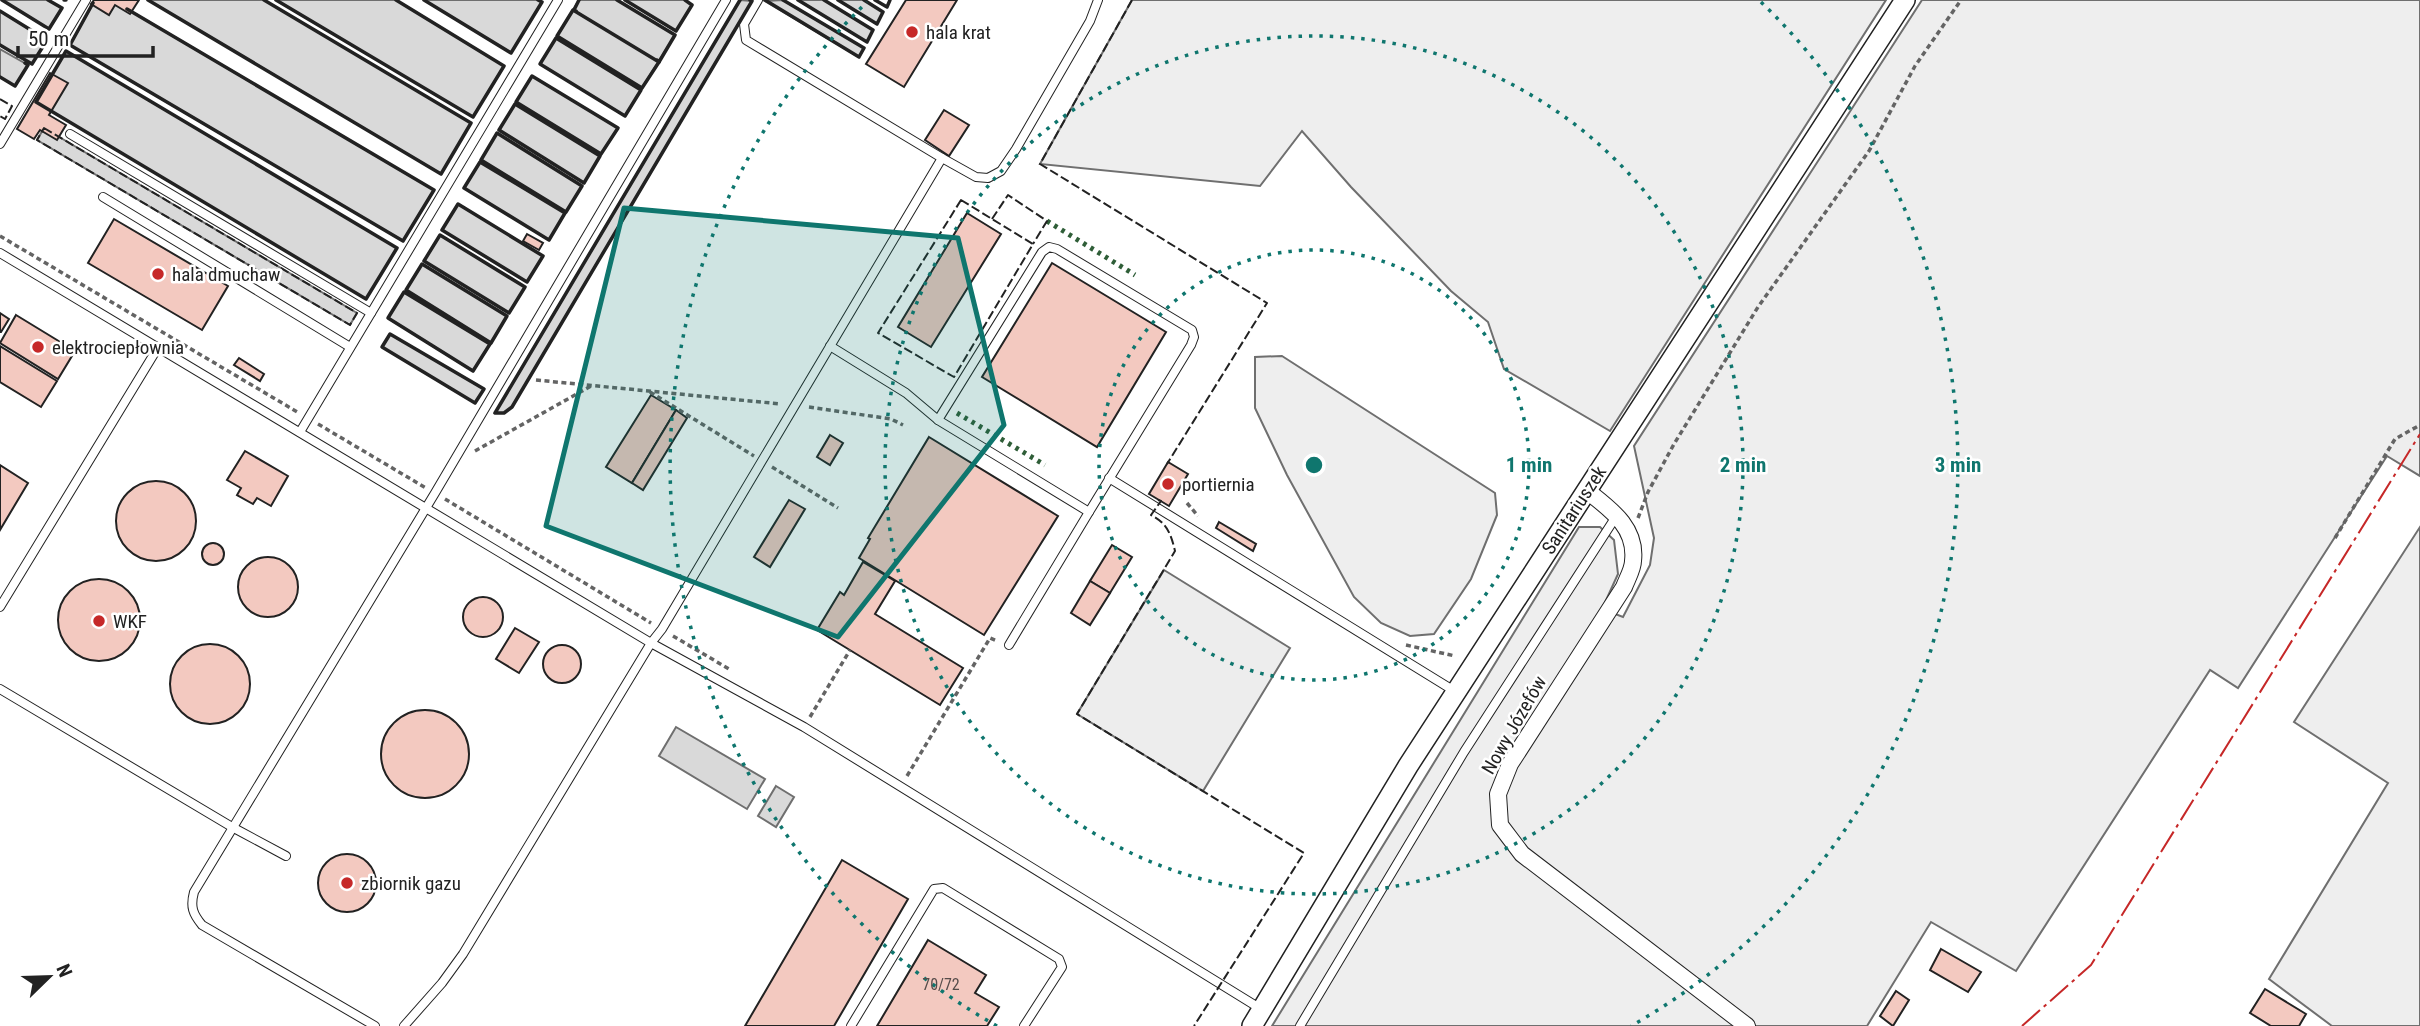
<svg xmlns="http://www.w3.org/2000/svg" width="2420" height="1026" viewBox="0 0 2420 1026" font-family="'Roboto Condensed',sans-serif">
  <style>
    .green { fill: #eee; stroke: #6f6f6f; stroke-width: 2 }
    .parking { fill: #ededed; stroke: #6f6f6f; stroke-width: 2 }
    .water { fill: #d9d9d9; stroke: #6f6f6f; stroke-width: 2 }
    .building { fill: #f3c9c0; stroke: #222; stroke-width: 2 }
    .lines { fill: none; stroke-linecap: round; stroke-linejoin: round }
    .service-casing { stroke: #222; stroke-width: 10 }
    .minor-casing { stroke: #222; stroke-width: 18 }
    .tertiary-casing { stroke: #222; stroke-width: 22 }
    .path { stroke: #646464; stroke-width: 3.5; stroke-dasharray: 5 3.5; stroke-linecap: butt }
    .service { stroke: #fff; stroke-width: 8 }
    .minor { stroke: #fff; stroke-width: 16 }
    .tertiary { stroke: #fff; stroke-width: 19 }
    .hedge { stroke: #2f5e38; stroke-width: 5; stroke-dasharray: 3.5 5; stroke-linecap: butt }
    .fence { stroke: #222; stroke-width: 2; stroke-dasharray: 9 3.5; stroke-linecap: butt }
    .wall { stroke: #222; stroke-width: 3.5 }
    .power { stroke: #c62828; stroke-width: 2; stroke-dasharray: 24 5 3.5 5; stroke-linecap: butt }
    .marked { fill: #0f766e; fill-opacity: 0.2; stroke: #0f766e; stroke-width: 5; stroke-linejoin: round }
    .ring { fill: none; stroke: #0f766e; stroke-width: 3.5; stroke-dasharray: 3.5 7 }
    .poi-dot { fill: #c62828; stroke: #fff; stroke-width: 2.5 }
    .labels { text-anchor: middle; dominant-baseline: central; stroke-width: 5; stroke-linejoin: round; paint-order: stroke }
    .number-label { font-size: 16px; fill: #564c4a }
    .poi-label { font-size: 19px; fill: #222; stroke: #fff; text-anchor: start }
    .street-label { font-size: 19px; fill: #222; stroke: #fff }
    .centre { fill: #0f766e; stroke: #fff; stroke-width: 3.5 }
    .ring-label { font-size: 21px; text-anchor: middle; font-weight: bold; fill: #0f766e; stroke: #fff; stroke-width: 5; stroke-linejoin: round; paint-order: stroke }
  </style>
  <rect width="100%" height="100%" fill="#fff"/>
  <g class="green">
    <path d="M1132,0H1886L1610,431L1504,369L1488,322L1451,291L1351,187L1302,131L1260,186L1040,164Z"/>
    <path d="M1922,0H2420V476L2387,456L2238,688L2210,670L2016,971L1931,922L1867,1026H1272L1579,527H1600L1614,540L1618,574L1602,609L1623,617L1650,565L1654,538L1634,446Z"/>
    <path d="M1282,356L1495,493L1497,515L1471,579L1434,634L1410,636L1381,623L1354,597L1287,475L1255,408V357Z"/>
    <path d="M2420,527V1026H2332L2269,979L2388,783L2294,722Z"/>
  </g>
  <path class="parking" d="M1164,570L1290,648L1203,791L1077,714Z"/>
  <g class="water">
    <path d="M2,0H48L62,8L49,29Z"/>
    <path d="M95,0H112L434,190L403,241L70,45Z"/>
    <path d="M148,0H264L471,123L441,174Z"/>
    <path d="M276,0H396L504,66L473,117Z"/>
    <path d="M424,0H538L542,2L511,53Z"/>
    <path d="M579,0H617L675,35L642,88L557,36Z"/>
    <path d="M625,0H685L692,5L676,31Z"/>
    <path d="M740,0L752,1L512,407L504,413H495Z"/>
    <path d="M783,0L864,48L859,57L765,1Z"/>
    <path d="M798,0H824L873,30L867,42Z"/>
    <path d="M838,0H864L883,12L877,24Z"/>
    <path d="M0,11L47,40L32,64L0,45Z"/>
    <path d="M556,38L641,90L625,116L540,64Z"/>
    <path d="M0,49L28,65L15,86L0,77Z"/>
    <path d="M66,51L397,248L366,299L36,102Z"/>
    <path d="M532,76L618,128L601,154L516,102Z"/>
    <path d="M515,104L600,156L584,183L499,130Z"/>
    <path d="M44,128L357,313L350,325L37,140Z"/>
    <path d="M497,133L582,186L566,212L481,160Z"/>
    <path d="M480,162L565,213L549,240L464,188Z"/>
    <path d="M458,204L543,256L527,282L442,230Z"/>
    <path d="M440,235L525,287L509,313L424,261Z"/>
    <path d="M422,264L507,316L491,343L406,290Z"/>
    <path d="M404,292L490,344L473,371L388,318Z"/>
    <path d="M390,334L484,389L475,403L382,347Z"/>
    <path d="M676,727L765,779L747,809L659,756Z"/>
    <path d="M776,786L794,797L776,827L758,816Z"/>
  </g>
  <g class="building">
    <path d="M94,0H139L130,14L115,5L109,15L91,4Z"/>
    <path d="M906,0H957L904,87L866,64Z"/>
    <path d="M50,73L68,83L49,115L66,125L57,140L40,130L34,139L17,129Z"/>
    <path d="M944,110L969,125L949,156L925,140Z"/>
    <path d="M967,213L1001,234L931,347L898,327Z"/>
    <path d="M114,219L228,286L202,330L88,263Z"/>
    <path d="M527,234L543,243L539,250L523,241Z"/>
    <path d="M1052,263L1166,332L1097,447L982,377Z"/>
    <path d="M0,313L9,319L1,332H0Z"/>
    <path d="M16,315L75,351L58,379L0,343Z"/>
    <path d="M0,346L57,381L41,407L0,382Z"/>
    <path d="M239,358L264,374L260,381L234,365Z"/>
    <path d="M651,395L676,410L632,483L606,467Z"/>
    <path d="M676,410L687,418L643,490L632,483Z"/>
    <path d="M830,435L843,443L830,465L817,457Z"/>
    <path d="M929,437L1058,516L984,635L859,558L870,539L868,538Z"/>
    <path d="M245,451L288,476L271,506L257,498L253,504L237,495L241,488L227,480Z"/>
    <path d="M1168,462L1188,474L1169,506L1149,494Z"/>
    <path d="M0,465L28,483L0,530Z"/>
    <circle cx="156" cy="521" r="40"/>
    <path d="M789,500L805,509L770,567L754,557Z"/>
    <path d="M1219,522L1256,544L1253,551L1216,528Z"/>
    <circle cx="213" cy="554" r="11"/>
    <path d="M1112,545L1132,557L1110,593L1090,581Z"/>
    <circle cx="268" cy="587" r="30"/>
    <path d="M863,562L895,581L875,614L963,668L940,705L817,630L840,592L844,595Z"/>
    <circle cx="99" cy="620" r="41"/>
    <path d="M1090,581L1110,593L1090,625L1071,613Z"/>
    <circle cx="483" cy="617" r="20"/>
    <path d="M515,628L539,642L519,673L496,659Z"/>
    <circle cx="210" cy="684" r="40"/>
    <circle cx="562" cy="664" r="19"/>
    <circle cx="425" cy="754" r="44"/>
    <circle cx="347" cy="883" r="29"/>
    <path d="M842,860L908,899L834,1026H745Z"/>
    <path d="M928,940L986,975L975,993L999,1007L987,1026H877Z"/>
    <path d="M1941,949L1981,972L1968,992L1930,970Z"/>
    <path d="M2265,989L2306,1014L2299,1026H2271L2250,1013Z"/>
    <path d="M1896,991L1909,1000L1893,1026L1880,1016Z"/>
  </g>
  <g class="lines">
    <defs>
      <g id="service">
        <path d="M758,0L744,24L746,40L942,158"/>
        <path d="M70,134L371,313"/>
        <path d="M0,144L86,0"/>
        <path d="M103,197L350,347"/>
        <path d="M0,253L651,643L804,727L1261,1009"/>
        <path d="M830,346L906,393L938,420L1089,512L1009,645"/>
        <path d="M938,420L1042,252L1049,247L1057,249L1192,330L1194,337L1191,345L1089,512"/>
        <path d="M300,432L558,0"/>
        <path d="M1109,478L1456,692"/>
        <path d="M0,607L157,349"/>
        <path d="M0,689L232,827L286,856"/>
        <path d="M375,1026L202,925C193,914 190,907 194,892L435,493L726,0"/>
        <path d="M404,1026L442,983L463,954L651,643L662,629L942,158L976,177L988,178L1001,171L1016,149L1090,21L1098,0"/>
        <path d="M851,1026L934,889L943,888L1059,959L1062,967L1024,1026"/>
        <path d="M1300,1026L1464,752L1617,515"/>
      </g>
      <path id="minor" d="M1586,490C1610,509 1637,527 1633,561C1633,569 1627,579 1624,587L1510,764L1498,794L1500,825L1522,854L1747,1026"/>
      <path id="tertiary" d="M1252,1026L1408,766L1905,0"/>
    </defs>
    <use href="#service" class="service-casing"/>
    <use href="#minor" class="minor-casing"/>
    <use href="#tertiary" class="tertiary-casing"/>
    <g class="path">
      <path d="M0,236L299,413"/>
      <path d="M536,380L781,404"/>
      <path d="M650,392L754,456"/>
      <path d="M809,407L891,419L903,425"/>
      <path d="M318,424L426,488"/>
      <path d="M475,451L591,386"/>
      <path d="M772,467L838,508"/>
      <path d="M445,499L651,623"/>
      <path d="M1187,503L1198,516"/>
      <path d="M1638,518L1648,492L1674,444L1758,307L1869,151L1915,66L1961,0"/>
      <path d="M2335,538L2395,439L2420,425"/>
      <path d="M673,636L729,669"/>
      <path d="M1406,645L1455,656"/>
      <path d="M810,717L850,650"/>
      <path d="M907,776L990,638L997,641"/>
    </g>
    <use href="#service" class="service"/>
    <use href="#minor" class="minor"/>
    <use href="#tertiary" class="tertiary"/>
    <g class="hedge">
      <path d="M1047,221L1135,275"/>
      <path d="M957,413L1045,465"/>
    </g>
    <g class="fence">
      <path d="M1132,0L1040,164L1267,303L1167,464"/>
      <path d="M0,99L12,106L5,119L0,116"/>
      <path d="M44,128L357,313L350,325L37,140Z"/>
      <path d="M961,200L1033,244L954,377L878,333Z"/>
      <path d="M992,219L1008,195L1047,221L1033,244"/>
      <path d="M1158,500L1161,501L1151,515C1167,523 1171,534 1175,551L1077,714L1304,853L1194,1026"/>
    </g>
    <g class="wall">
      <path d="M2,0L49,29L62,8L48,0"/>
      <path d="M64,0H66"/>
      <path d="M148,0L441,174L471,123L264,0"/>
      <path d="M276,0L473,117L504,66L396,0"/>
      <path d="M424,0L511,53L542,2L538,0"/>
      <path d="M617,0L675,35L659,62L657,60"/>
      <path d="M625,0L676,31L692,5L685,0"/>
      <path d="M740,0L495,413H504L512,407L752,1L750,0"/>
      <path d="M765,0L859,57L864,48L783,0"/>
      <path d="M798,0L867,42L873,30L824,0"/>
      <path d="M838,0L877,24L883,12L864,0"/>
      <path d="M875,0L887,7L890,0"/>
      <path d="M93,3L70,45L403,241L434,190L127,9"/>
      <path d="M573,10L659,62L642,88L557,36Z"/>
      <path d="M0,11L47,40L32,64L0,45"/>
      <path d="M576,11L574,10L579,0"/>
      <path d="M556,38L641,90L625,116L540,64Z"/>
      <path d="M66,51L397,248L366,299L36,102Z"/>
      <path d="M532,76L618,128L601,154L516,102Z"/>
      <path d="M0,77L15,86L28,65L25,63"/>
      <path d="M515,104L600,156L584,183L499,130Z"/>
      <path d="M497,133L582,186L566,212L481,160Z"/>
      <path d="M480,162L565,213L549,240L464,188Z"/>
      <path d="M458,204L543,256L527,282L442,230Z"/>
      <path d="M440,235L525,287L509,313L424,261Z"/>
      <path d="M422,264L507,316L491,343L406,290Z"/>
      <path d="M404,292L490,344L473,371L388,318Z"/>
      <path d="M390,334L484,389L475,403L382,347Z"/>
    </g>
    <path class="power" d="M2022,1026L2091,965L2420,434"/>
  </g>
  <path class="marked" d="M624,208L958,238L1004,425L838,637L546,526Z"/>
  <g class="ring">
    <circle cx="1314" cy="465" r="215"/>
    <circle cx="1314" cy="465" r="429"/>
    <path d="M997 1026A644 644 0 0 1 867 2M1761 2A644 644 0 0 1 1631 1026"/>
  </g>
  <g class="poi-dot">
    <circle cx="912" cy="32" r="7"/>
    <circle cx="158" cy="274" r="7"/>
    <circle cx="38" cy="347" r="7"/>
    <circle cx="1168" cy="484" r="7"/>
    <circle cx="99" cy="621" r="7"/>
    <circle cx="347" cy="883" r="7"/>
  </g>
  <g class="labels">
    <g class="number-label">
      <text x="941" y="984">70/72</text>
    </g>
    <g class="poi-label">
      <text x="926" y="32">hala krat</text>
      <text x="172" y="274">hala dmuchaw</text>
      <text x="52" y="347">elektrociepłownia</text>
      <text x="1182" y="484">portiernia</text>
      <text x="113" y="621">WKF</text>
      <text x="361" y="883">zbiornik gazu</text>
    </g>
    <g class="street-label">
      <text transform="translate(1574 510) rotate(-57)">Sanitariuszek</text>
      <text transform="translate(1514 725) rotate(-60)">Nowy Józefów</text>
    </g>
  </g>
  <circle cx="1314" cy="465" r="10" class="centre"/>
  <g class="ring-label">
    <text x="1529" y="472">1 min</text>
    <text x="1743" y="472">2 min</text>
    <text x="1958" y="472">3 min</text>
  </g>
  <g transform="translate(49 977) rotate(67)" stroke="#ffffff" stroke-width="5" paint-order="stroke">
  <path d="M0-5L12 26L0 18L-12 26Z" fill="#222222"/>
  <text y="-10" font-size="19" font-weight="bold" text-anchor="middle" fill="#222222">N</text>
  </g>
  <path d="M18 46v10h135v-10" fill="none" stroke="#222222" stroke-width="3.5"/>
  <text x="28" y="46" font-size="21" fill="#222222" stroke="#ffffff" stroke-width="5" paint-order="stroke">50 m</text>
</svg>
